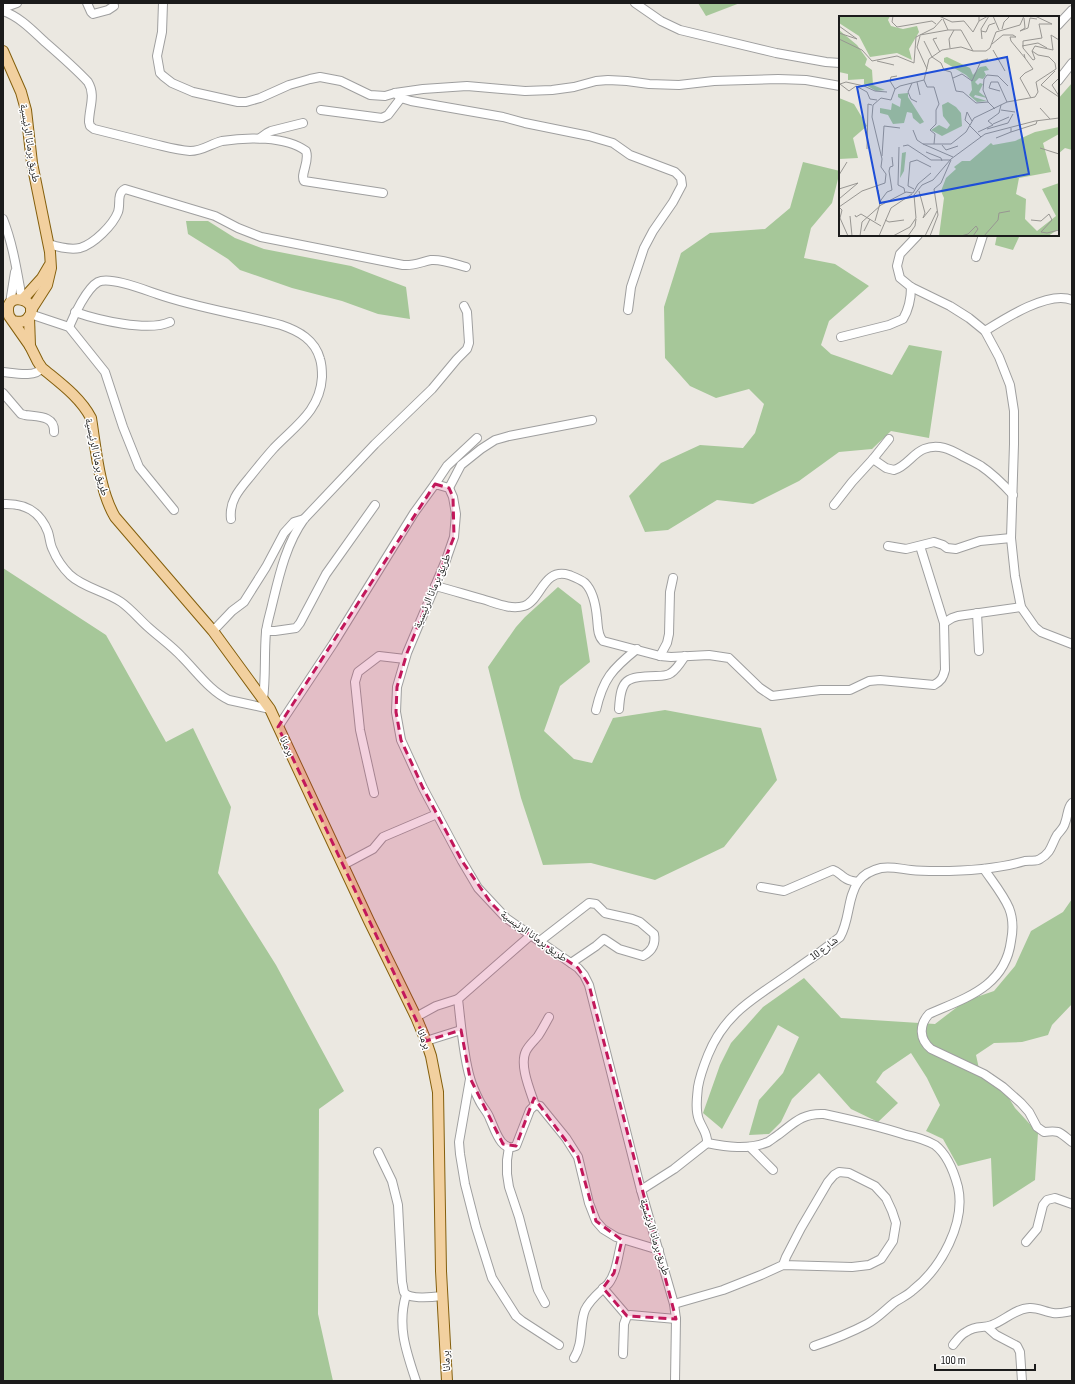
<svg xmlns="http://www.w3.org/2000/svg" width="1075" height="1384" viewBox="0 0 1075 1384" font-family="'Sofia Sans Condensed','Noto Naskh Arabic',sans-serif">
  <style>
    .forest { fill: #a6c799 }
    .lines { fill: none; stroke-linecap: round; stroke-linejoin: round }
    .minor-casing { stroke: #9f9f9f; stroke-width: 10 }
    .major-casing { stroke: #845f0d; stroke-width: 12 }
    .minor { stroke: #fff; stroke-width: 8 }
    .major { stroke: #f2d09f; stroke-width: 10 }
    .marked { fill: #c2185b; fill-opacity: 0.2; stroke: #c2185b; stroke-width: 3; stroke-dasharray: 8 5; stroke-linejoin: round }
    .labels { text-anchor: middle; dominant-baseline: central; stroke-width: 3; stroke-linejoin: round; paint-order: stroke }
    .street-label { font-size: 11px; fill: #1b1b1b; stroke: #fff }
    .inset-road { fill: none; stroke: #989692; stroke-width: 1 }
    .view { fill: #1d4ed8; fill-opacity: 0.15; stroke: #1d4ed8; stroke-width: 2 }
    .inset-edge { fill: none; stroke: #1b1b1b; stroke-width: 2 }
  </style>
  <rect width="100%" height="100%" fill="#ebe8e1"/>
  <g class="forest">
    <path d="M698,3H740L706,16Z"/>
    <path d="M1072,83V150L1065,148L1058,154V99Z"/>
    <path d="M803,162L840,171L832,203L811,228L804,258L835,264L869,286L829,321L821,345L831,354L892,375L909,345L942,351L929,438L891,431L872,449L839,452L799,481L753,504L717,500L668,530L645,532L629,496L661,463L700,445L743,448L755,433L764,404L749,389L716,398L690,386L665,358L664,307L681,253L710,233L765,229L790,208Z"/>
    <path d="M186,221H208L235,238L264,249L351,266L406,287L410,319L378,314L342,301L292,288L240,270L228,259L188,234Z"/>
    <path d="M997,235H1020L1013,250L995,245Z"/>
    <path d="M3,568L106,635L166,742L193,728L231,807L218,873L276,965L344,1091L319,1109L318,1314L333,1381H3Z"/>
    <path d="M558,587L581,605L590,662L560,686L544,731L574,759L592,763L613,718L665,710L761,728L777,780L724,847L655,880L591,863L543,865L521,798L488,667L516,627L525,617Z"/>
    <path d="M1072,899V1004L1052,1025L1048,1035L1022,1042L994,1043L976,1055L981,1078L998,1080L1015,1108L1038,1133L1035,1180L993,1207L991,1158L958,1166L943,1139L926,1131L940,1105L927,1078L911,1053L883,1072L876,1082L898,1103L878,1122L851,1109L819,1073L792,1099L781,1122L769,1134L749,1135L759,1100L783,1073L799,1037L778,1025L722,1129L703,1113L720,1065L731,1043L763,1007L804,978L841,1018L935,1024L965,1001L994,991L1015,966L1031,931L1063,912Z"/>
  </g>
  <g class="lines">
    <defs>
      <g id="minor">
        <path d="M87,3L91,12L93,14L108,10L114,6"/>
        <path d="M163,3L162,32L157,56L160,73L163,76L172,83L193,92L238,102H246L260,98L289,85L310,79L320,77L341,81L370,95L385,96L395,93L423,89L467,86L525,91L552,90L574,87L596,81L608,80L627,81L649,84L679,85L714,81L778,79L806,80L840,86"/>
        <path d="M635,3L661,21L680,30L776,53L826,62L840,63"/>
        <path d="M3,8L17,3"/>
        <path d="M3,11C20,17 32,30 45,42C60,55 75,68 88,82C96,95 89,108 89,122L90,126L94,129C114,134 134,139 154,144C167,147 177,150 190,151C203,151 210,144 222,141C246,137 286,136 306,151C310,162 300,174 304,181L383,193"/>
        <path d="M1058,25L1072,10"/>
        <path d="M1058,81L1072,63"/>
        <path d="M395,93L401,98L411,101L503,117L525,123L589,136L613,143L630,155L675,172L681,178L682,185L673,202L653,231L644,248L631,287L628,310"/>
        <path d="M321,110L382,118L388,115L401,98"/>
        <path d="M260,138L267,133L271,131L303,123"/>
        <path d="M3,219C13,244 17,272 22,299"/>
        <path d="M918,235L900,254L897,266L900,278L911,287L950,306L969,318L985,331L999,357L1010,385L1014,411V444L1011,538L1015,576L1021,607L1035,627L1041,632L1072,644"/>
        <path d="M49,244C58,247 70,250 80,248C94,244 113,225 118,212C121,204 116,194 125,189L215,216L238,228L261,237L403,265C414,266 421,262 431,260C442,259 455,264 466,267"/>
        <path d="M976,257L983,235"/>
        <path d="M10,303L15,272"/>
        <path d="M75,312C98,320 148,332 170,322"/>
        <path d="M30,314L69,327L105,372L123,427L139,467L174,510"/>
        <path d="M69,327C74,315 87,288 98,282C110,276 145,290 157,294C197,308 240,314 281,325C299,331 315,340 320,359C322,365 322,371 322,377C320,411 295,426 274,448C265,458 257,468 249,478C238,491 229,502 231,519"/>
        <path d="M985,331C1004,319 1049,290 1072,300"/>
        <path d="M841,337L889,325L903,319C909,309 911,299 911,287"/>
        <path d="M3,372C14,373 35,378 42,368"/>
        <path d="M3,393L21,414L25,415C37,417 55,415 54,432"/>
        <path d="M873,459L889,439"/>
        <path d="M435,484L447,466L477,438"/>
        <path d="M449,488L461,465L481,449L495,440L509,436L592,420"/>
        <path d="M3,504C25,503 40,511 48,532C50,538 50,545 53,550C57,560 63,568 70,575C84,588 105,591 121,602C131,609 139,619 148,627C159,637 172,646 182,657C197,672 210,691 229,700L270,709"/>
        <path d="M834,505L852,482L873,459L886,468L894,470C907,466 912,454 924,449C939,443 951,450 964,457C970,460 976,463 981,466C993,474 1003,484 1013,495"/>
        <path d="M888,546L906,549L934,542L943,545L947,548L956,549L980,541L1011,538"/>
        <path d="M920,546L944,623"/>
        <path d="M435,586C451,590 467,595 482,599C496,603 510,610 524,606C541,601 543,567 569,575C574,577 580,579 585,583C593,591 596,607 597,618C598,625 597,635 603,641L660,656L671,657L709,655L729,658L760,688L772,696L820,690H850L869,681L880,680L934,685C941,681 943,678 945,670L944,623L952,618L958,616L1021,607"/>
        <path d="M977,613L979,651"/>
        <path d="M213,631L232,611L244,602L266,567L284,533L294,522L304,519"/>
        <path d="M266,631H275L296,628L300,623L326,574L375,505"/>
        <path d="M660,656L667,643L669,634L670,592L673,578"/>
        <path d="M263,699C266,677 264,655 266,632C267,623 270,614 272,605C279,576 286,544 304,519L375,444L432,389L457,359L467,349L469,343L467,312L464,306"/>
        <path d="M619,709C621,678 626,677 656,676C661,676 667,676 671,673C677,669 681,662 685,656"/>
        <path d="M596,710C603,679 612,669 637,649"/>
        <path d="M278,727L333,644L414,513L435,484L449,488L453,497L456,514L454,537L446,560L407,653L397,687L396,712L401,740L423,788L462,861L478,888L506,918L578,968L584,975L589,985L641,1190L674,1304L676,1319L675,1381"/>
        <path d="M374,793L360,730L355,682L358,672L379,656L405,659"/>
        <path d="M343,865L373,849L383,837L437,814"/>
        <path d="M984,869C992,881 1003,894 1009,908C1013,918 1013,931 1011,941C1005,987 965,998 929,1014C919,1025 919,1039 931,1049L984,1074L1003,1087L1021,1103L1029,1112L1037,1127L1044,1132C1060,1130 1059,1132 1072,1142"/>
        <path d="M761,887L784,891L833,870C839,872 840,875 845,878C849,881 853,881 858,882"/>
        <path d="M540,941L589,903L596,904L605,913L632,919L640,922L654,934C656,944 652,951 643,956L619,949L604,939L596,946L571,963"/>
        <path d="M458,999C461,1024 463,1054 470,1078C472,1085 476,1094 479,1100C482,1107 488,1112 490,1119C495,1129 501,1153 516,1146L530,1110L535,1105L540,1106L566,1138L578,1157L589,1203L596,1221L603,1229L616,1237L659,1250"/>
        <path d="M416,1017L436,1006L458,999L531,935"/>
        <path d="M426,1041L461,1030"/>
        <path d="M470,1079L459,1142L460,1154L465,1184L476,1227L492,1278L516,1316L522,1321L559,1345"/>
        <path d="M535,1105C530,1090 519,1065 526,1051C529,1045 534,1041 538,1036C542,1030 545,1024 549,1017"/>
        <path d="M707,1143C727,1147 748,1150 768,1142C771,1140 775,1137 778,1135C794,1123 802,1113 824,1114C852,1120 879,1126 906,1135C916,1137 926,1140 935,1145C948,1155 954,1172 958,1187C966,1223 941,1268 913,1290C908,1295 901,1298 895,1302C886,1309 877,1319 867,1324C850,1333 832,1340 814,1346"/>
        <path d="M509,1147L507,1160V1174L509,1187L519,1217L538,1290L545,1303"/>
        <path d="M750,1147L773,1170"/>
        <path d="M378,1152L392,1181L398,1205L402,1282C403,1285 403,1289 404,1292C408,1300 434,1297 442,1296"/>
        <path d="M641,1190L674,1169L707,1143C708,1134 702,1128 699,1120C695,1110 697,1097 698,1087C700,1075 704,1065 708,1055C726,1010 759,996 796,969C811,959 826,948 840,937C850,920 847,898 858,882C863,875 872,870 881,868C891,866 901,869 911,870C920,871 929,871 938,871C967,871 997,869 1025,861C1030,860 1036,862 1040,859C1052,852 1051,845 1057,835C1060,831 1064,828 1065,823C1068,816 1067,808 1072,803"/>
        <path d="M1026,1242L1037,1229L1043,1205L1047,1200L1055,1198L1072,1204"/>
        <path d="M603,1288L627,1316"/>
        <path d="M406,1295C397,1326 406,1351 416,1381"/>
        <path d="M674,1304L723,1290L761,1275L783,1265L852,1267L869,1265L881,1259L893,1241L896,1223L892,1211L886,1198L875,1186L849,1173L839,1172L834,1175L828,1182L801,1228L786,1257L783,1265"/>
        <path d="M987,1327L996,1335L1017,1346L1020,1352L1022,1381"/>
        <path d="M953,1345C957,1340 960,1335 966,1332C977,1324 983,1329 992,1325C1005,1320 1015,1309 1029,1308C1037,1307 1045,1312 1053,1313C1060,1314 1066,1312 1072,1311"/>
        <path d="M623,1354L624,1324L627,1316L630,1315L676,1319"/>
        <path d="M574,1358C584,1342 579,1325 585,1310C590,1299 600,1292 608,1284C617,1273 618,1254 622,1240"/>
      </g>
      <g id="major">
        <path d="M3,51L21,92L26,110L32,163L50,252L51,268L47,285L31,310"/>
        <path d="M23,299L42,278L49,266"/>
        <path d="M29,317L30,346"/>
        <path d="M13,321C19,322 24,323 28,318C44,300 1,288 9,316L30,346L38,362L42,368C60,383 80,397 91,418C96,449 99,490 115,517L213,631L270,709L369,921L416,1017L426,1041L431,1056L438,1092L441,1271L447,1381"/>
      </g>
    </defs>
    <use href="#minor" class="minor-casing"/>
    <use href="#major" class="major-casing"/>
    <use href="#minor" class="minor"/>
    <use href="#major" class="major"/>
  </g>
  <path class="marked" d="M435,484L449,488L453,497L454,537L407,653L397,687L396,712L401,740L423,788L462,861L491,903L506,918L578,968L589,985L676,1319L627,1316L603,1288L614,1273L622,1240L596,1221L578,1157L534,1098L516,1146L503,1144L470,1078L461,1030L426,1041L278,727Z"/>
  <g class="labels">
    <g class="street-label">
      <text transform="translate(30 143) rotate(81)">طريق برمانا الرئيسية</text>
      <text transform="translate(97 457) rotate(78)">طريق برمانا الرئيسية</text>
      <text transform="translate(432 591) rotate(-67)">طريق برمانا الرئيسية</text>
      <text transform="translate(287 746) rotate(65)">برمانا</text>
      <text transform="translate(534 936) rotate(36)">طريق برمانا الرئيسية</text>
      <text transform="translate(824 948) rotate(-37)">شارع 10</text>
      <text transform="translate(424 1039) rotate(69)">برمانا</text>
      <text transform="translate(655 1237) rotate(73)">طريق برمانا الرئيسية</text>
      <text transform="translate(446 1361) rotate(-94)">برمانا</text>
    </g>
  </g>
  <g transform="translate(839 16)">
    <rect width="220" height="220" fill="#ebe8e1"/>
    <path d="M0,0H51L49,4L52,10L64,13L78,10L80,16L70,33L73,44L58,37L31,41L20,20L0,7ZM0,14L18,29L28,43L26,49L33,54L34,69L46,74L37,75L25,68V63L9,64V58L0,56ZM108,41L131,52L134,59L141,51L147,50L150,54L145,55L147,59L144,63L140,62L136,66L139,69L141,67L144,68L140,76L148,82L136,79L135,81L148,85L138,86L130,79L133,74L132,64L127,59L105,46V42ZM69,77V81L85,106L81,108L74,102L73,97L68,96L65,107L54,108L49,99L41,97V92L52,94L53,87L61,91L62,83L59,81V78ZM0,82L15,88L28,110L14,122L19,142L0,143ZM109,86L117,91L122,97L123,110L103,120L92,114L100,109L108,113L111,109L104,100L103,89ZM220,111V118L204,127L212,156L180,162L177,178L187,183L186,203L198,215L217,200L203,173L220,167V213L209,220H100L105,182L102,175L107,162L117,153L115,151L123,145H131L152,127L154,129L176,125L196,116ZM67,136L65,155L61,162L63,137Z" fill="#a6c799"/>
    <path class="inset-road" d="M54,0L53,6L58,11L93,5L97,8M100,0L113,6L125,5L134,16L140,5M140,0V5L149,0M154,0L160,14M185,2L186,12L181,15L189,12L191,2L198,3M104,3L109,14M0,10L18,23L0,17M163,13L165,6L171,0M142,15L147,16L150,9L156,7M81,19L109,14H122L134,35H147L151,32L157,16L181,9L185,0M81,20L78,31L88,53M98,22L94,23L101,36M0,23L23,34L33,45L58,40L75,47L77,21L95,12L103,3M143,23L142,13L150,0M85,25L93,41M153,28L164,19H174L177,21H171L172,25L186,42L185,38M183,30L199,27L208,32M111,32L110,23L115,14M154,34L166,55M193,35L196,30L214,34L212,19L220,24M93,41L102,47L105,54L112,56L117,75L124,76L137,87L149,86L156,93M186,42L194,53L186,57L181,62L192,82M38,45L55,49M216,55L202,69L220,81M114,62L123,58L133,65L142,45L149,43M220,62L213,69L220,80M85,64L88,71H95L100,88L97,94V108L91,114L96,118L95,128M78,66L81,79M73,67L69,76L72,83L78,86M56,73L51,65L52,61L58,60M161,75L150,72L152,66H159L168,86M38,84L31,83L28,76L17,70L10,75L1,68L7,66L25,70L36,75L48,76M149,86L144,74L145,63L148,59L159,60L169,70M201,92L211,103M162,94L176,96M154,108L170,101M131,109L126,104L128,96L133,105M131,110L142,121M148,113L169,107L174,98M74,114L78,124L84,128M139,116L154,109L149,105L160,97L162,89M172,116L197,108L198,105M157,122L172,116V112M103,129L107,134L119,130M64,130L69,129L92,144H111M60,131L59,169L65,172L66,177M201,132L220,138M28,133L29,88L33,89M87,136L102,142L103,145M43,140L45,110L61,112M114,141L84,128H112L127,116L135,102L168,86L196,81L199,76L197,66L217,53L216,47L210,41L199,39L193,35L196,43L194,44L184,32V25L203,22L200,8H213L196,0M0,159L8,146M0,173L19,167L0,183M75,173L69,170L71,146L78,144L92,151M39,174L41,186M80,175L86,197L84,202L92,192M74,177L79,168L92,157M75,179L83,169L94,164L112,143L146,118L196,105L220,102M0,191L23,175L46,167L47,158L42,151L43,143L33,101L34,89L42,82L52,84L56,73L61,70L85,64L90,43L103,34L122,31L134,35M0,191L3,194L1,202L9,220M16,199L17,201L22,198L42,210M11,200L13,220M46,204L50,206L65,204M192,204L202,205L210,198L213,204L202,216L208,217L220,214M36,205L42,184L48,176L53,174L50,155L51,151L54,150L53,141M25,215L31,203M21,220L23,206L42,189L67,176L74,177M40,220L52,192L73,178M54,220L71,211L77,202L75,179M69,220L76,210L77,203M86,220L98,195M91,220L99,199L95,173L102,167L112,144M122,220L129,218L137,210L139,213L134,220M145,220L159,204L160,197L171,195"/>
    <path class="view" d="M168,41L190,158L41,187L18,71Z"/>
    <rect width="220" height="220" class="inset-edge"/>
  </g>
  <rect width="1075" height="1384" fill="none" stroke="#1b1b1b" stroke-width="8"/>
  <path d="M935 1364v6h100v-6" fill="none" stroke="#1b1b1b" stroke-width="2"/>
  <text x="941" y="1364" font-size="12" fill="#1b1b1b" stroke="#ffffff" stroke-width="3" paint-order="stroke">100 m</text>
</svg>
